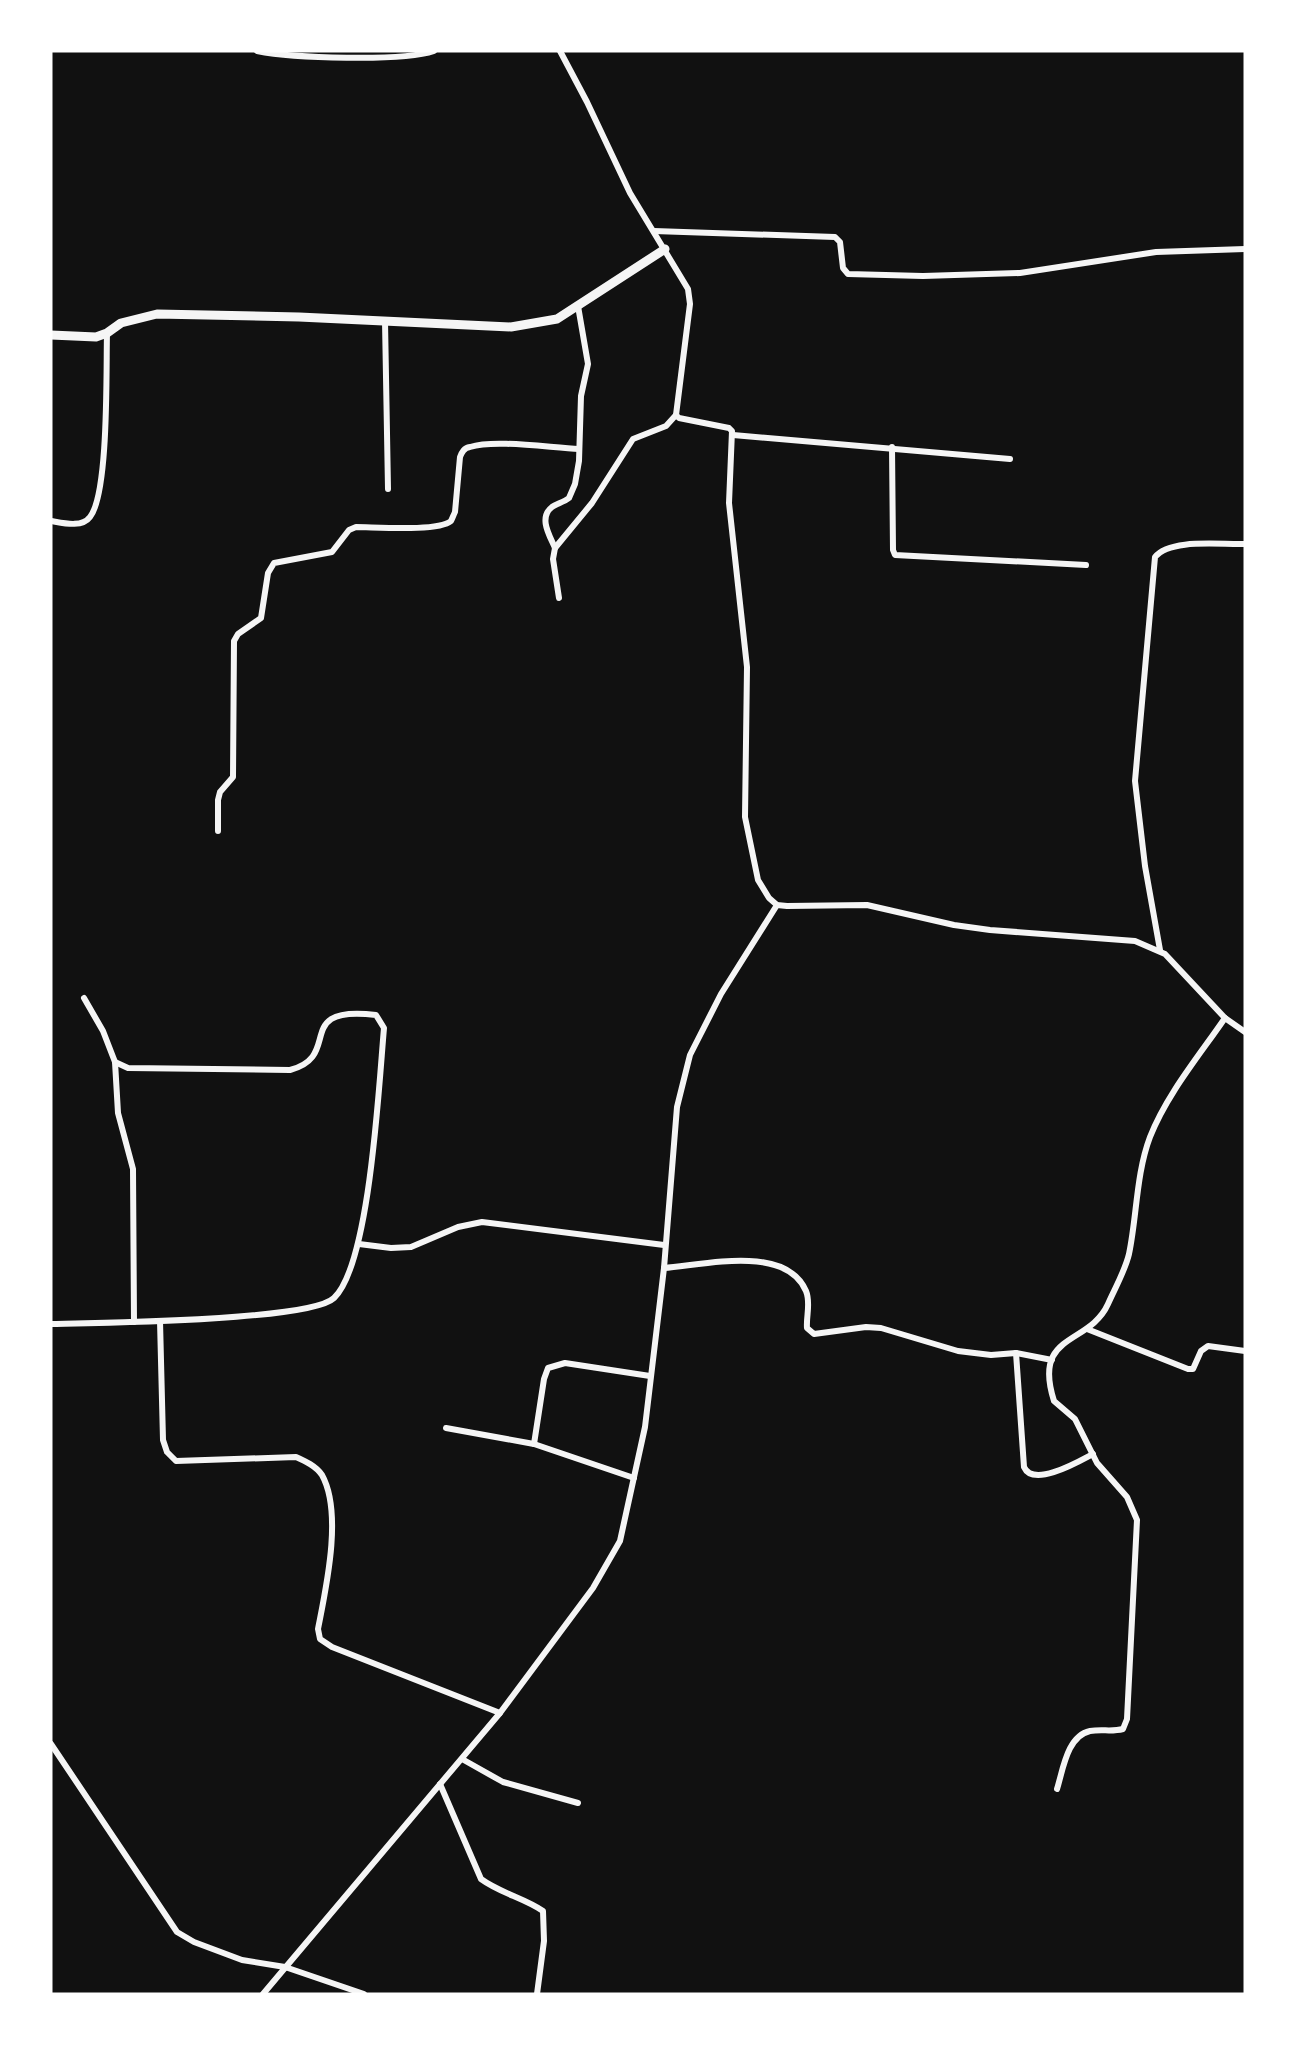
<svg xmlns="http://www.w3.org/2000/svg" width="1296" height="2045" viewBox="0 0 1296 2045" font-family="'Varela Round',sans-serif">
  <style>
    .lines { fill: none; stroke-linecap: round; stroke-linejoin: round }
    .minor { stroke: #f5f5f5; stroke-width: 6 }
    .tertiary { stroke: #f5f5f5; stroke-width: 9 }
  </style>
  <rect width="100%" height="100%" fill="#111"/>
  <g class="lines">
    <g class="minor">
      <path d="M257,51C292,58 402,62 434,51"/>
      <path d="M560,51L587,102L630,193L688,289L690,304L676,415L679,418L729,428L732,431L729,503L747,667L745,817L758,880L769,898L777,905L787,906L867,905L954,925L990,930L1135,941L1165,954L1225,1018L1245,1032"/>
      <path d="M654,231L835,237L840,242L843,268L848,274L923,276L1020,273L1156,252L1245,249"/>
      <path d="M385,321L388,489"/>
      <path d="M733,435L1010,459"/>
      <path d="M892,447L893,550L895,555L1086,565"/>
      <path d="M51,521C63,523 82,528 90,517C109,493 106,369 107,333"/>
      <path d="M555,548C550,536 538,518 552,507C556,504 564,502 569,498L575,484L579,461L581,396L588,364L578,306"/>
      <path d="M559,598L553,559L555,548L592,503L633,439L666,426L676,415"/>
      <path d="M218,831V800L220,792L233,777L234,641L238,634L261,618L268,573L274,563L332,552L349,530L356,527C375,527 438,532 451,521C452,519 454,514 455,512L460,457C462,452 464,448 470,447C495,439 551,448 579,449"/>
      <path d="M1160,950L1145,866L1135,781L1155,557C1170,538 1221,545 1245,544"/>
      <path d="M115,1062L118,1113L133,1169L134,1322"/>
      <path d="M359,1244L391,1248L411,1247L458,1227L482,1222L664,1245"/>
      <path d="M664,1268C704,1265 786,1244 806,1291C811,1303 806,1316 807,1328L814,1334L866,1327L881,1328L958,1351L991,1355L1016,1353L1052,1360"/>
      <path d="M160,1321L163,1440L167,1452L176,1461L296,1457C305,1461 316,1466 322,1475C343,1513 326,1588 318,1629L320,1639L332,1647L500,1713"/>
      <path d="M51,1324C95,1323 310,1321 334,1298C370,1264 379,1083 384,1028L376,1015C291,1005 344,1056 290,1070L128,1068L115,1062L103,1031L84,998"/>
      <path d="M1087,1329L1188,1369H1193L1201,1351L1208,1346L1245,1351"/>
      <path d="M1016,1353L1024,1467C1033,1488 1078,1462 1093,1454"/>
      <path d="M446,1428L534,1444L634,1478"/>
      <path d="M534,1444L544,1379L548,1368L565,1363L650,1376"/>
      <path d="M51,1744L177,1932L194,1942L242,1960L285,1967L364,1994"/>
      <path d="M462,1759L503,1782L578,1803"/>
      <path d="M440,1784L481,1879C500,1893 524,1898 543,1911L544,1941L537,1994"/>
      <path d="M1057,1789C1063,1770 1067,1736 1090,1731C1102,1729 1112,1732 1123,1729L1127,1719L1137,1520L1127,1497L1097,1463L1075,1419L1054,1401C1032,1332 1089,1346 1108,1304C1115,1288 1125,1271 1129,1254C1137,1216 1136,1174 1150,1137C1167,1094 1199,1056 1225,1018"/>
      <path d="M263,1994L500,1713L593,1588L620,1541L645,1427L664,1268L677,1107L690,1055L721,994L777,905"/>
    </g>
    <path class="tertiary" d="M51,335L96,337L107,333L121,323L157,314L299,317L511,327L557,319L665,249"/>
  </g>
  <rect width="1296" height="2045" fill="none" stroke="#ffffff" stroke-width="105"/>
</svg>
